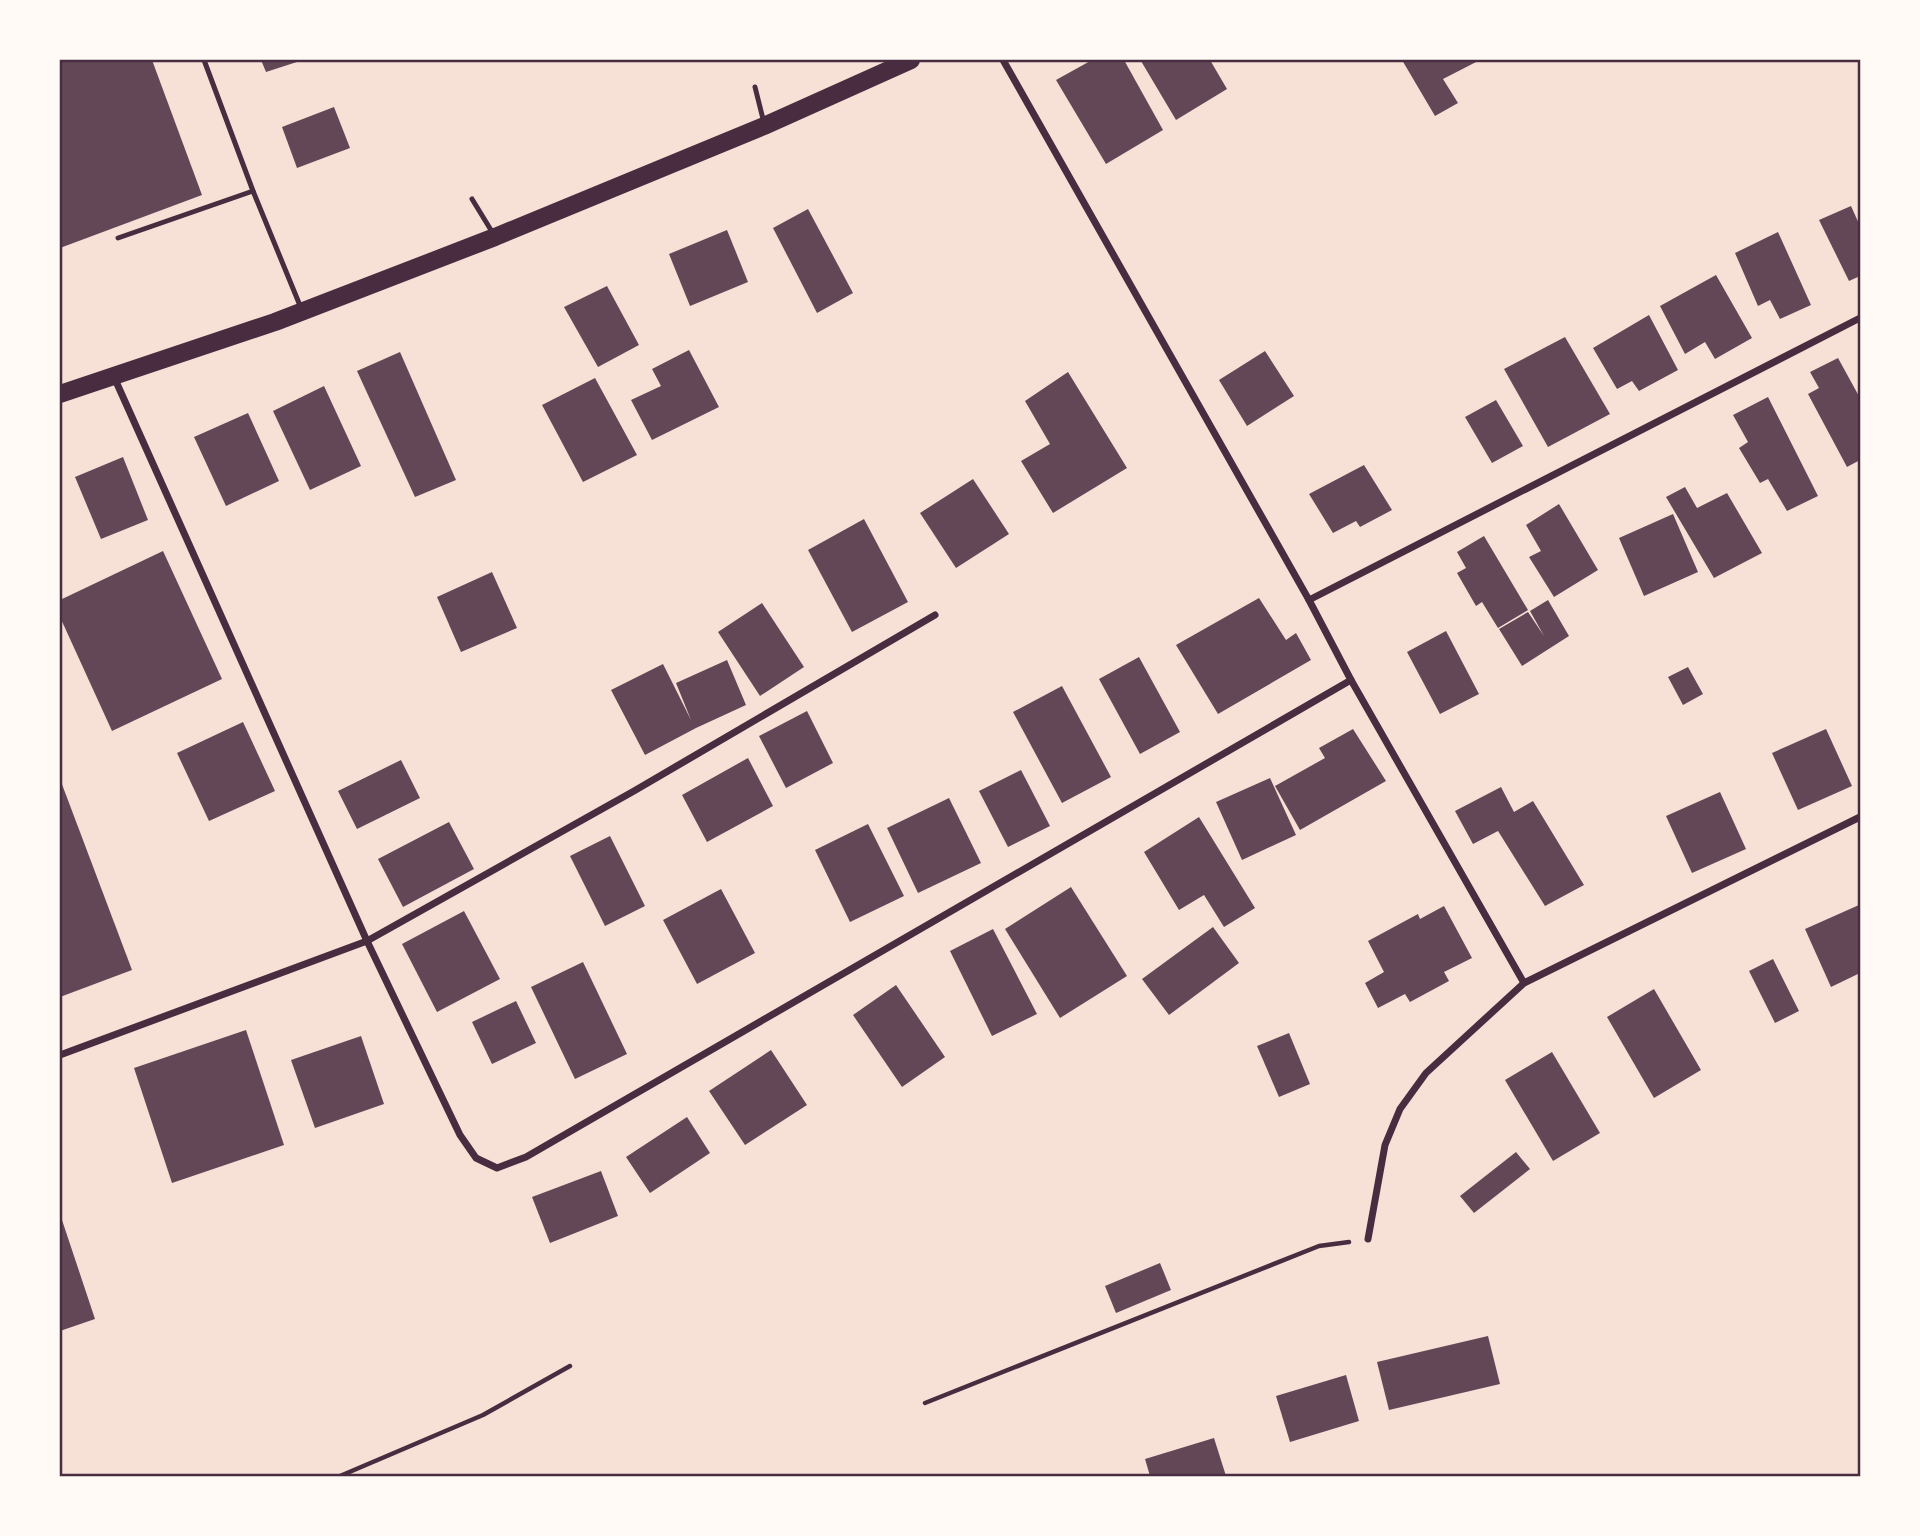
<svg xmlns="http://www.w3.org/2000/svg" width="1920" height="1536" viewBox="0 0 1920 1536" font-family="'Open Sans',sans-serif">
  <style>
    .building { fill: #644757 }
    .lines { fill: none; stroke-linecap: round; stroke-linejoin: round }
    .path { stroke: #4a2c40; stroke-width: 4.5 }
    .service { stroke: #4a2c40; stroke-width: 5 }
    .minor { stroke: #4a2c40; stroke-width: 7 }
    .primary { stroke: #4a2c40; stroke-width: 18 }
    .neatline { fill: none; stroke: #4a2c40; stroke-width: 2.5 }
  </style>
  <rect width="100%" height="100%" fill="#f7e1d7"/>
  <g class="building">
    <path d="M60,60H152L202,195L60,248Z"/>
    <path d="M261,60H303L266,72Z"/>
    <path d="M1092,60H1124L1163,130L1106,164L1056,80Z"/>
    <path d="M1144,60H1210L1227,89L1176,120L1141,61Z"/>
    <path d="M1402,60H1480L1443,79L1458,103L1435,116Z"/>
    <path d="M334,107L350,148L297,168L282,127Z"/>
    <path d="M1851,206L1860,226V276L1849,281L1819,220Z"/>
    <path d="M808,209L853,293L817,313L773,228Z"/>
    <path d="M727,230L748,282L690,306L669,254Z"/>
    <path d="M1778,232L1811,305L1780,319L1770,300L1758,306L1735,253Z"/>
    <path d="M1716,275L1752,338L1715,359L1705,342L1685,354L1660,306Z"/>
    <path d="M607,286L639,345L598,367L564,307Z"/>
    <path d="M1649,315L1678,370L1639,391L1632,381L1617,389L1593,348Z"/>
    <path d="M1565,337L1610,414L1548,447L1504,369Z"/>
    <path d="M689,350L719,407L652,440L631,400L661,386L652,369Z"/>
    <path d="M1265,351L1294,396L1247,426L1219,380Z"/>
    <path d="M400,352L456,480L415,497L357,371Z"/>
    <path d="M1838,358L1860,398V460L1847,467L1808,394L1819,388L1810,372Z"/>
    <path d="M1068,372L1127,468L1053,513L1021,461L1050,444L1025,401Z"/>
    <path d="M595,378L637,455L583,482L542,405Z"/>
    <path d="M324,386L361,466L310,490L273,411Z"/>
    <path d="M1768,397L1818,496L1787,511L1768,479L1760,483L1739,448L1748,442L1733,415Z"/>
    <path d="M1496,400L1523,446L1492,463L1465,417Z"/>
    <path d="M248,413L279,481L226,506L194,437Z"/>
    <path d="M123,457L148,520L101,539L75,477Z"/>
    <path d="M1364,465L1392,510L1360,527L1356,521L1333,533L1309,494Z"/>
    <path d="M973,479L1009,534L956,568L920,513Z"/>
    <path d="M1685,487L1697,508L1727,493L1762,553L1714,578L1666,497Z"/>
    <path d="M1559,504L1598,570L1554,597L1529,557L1541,551L1526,525Z"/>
    <path d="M1673,514L1698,572L1644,596L1619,538Z"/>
    <path d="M864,519L908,602L852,632L808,550Z"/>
    <path d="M1484,536L1528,610L1498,628L1482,602L1476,606L1457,573L1466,568L1457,552Z"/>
    <path d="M163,551L222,679L112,731L60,617V600Z"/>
    <path d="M492,572L517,628L461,652L437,597Z"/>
    <path d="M1259,598L1286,640L1296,633L1311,660L1218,714L1176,645Z"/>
    <path d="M1548,600L1569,636L1522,666L1499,629L1528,612L1544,636L1530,611Z"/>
    <path d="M762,603L804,667L760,696L718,632Z"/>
    <path d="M1446,631L1479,694L1440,714L1407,652Z"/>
    <path d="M1139,657L1180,732L1140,754L1099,679Z"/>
    <path d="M727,660L746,705L696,728L645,755L611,690L663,664L691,720L676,683Z"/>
    <path d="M1688,667L1703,694L1683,705L1668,677Z"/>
    <path d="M1062,686L1111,777L1062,803L1013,712Z"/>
    <path d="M807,711L833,763L786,788L759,736Z"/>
    <path d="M243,722L275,791L209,821L177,753Z"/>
    <path d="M1353,729L1386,781L1300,830L1275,786L1325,758L1319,748Z"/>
    <path d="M1826,729L1852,786L1798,810L1772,753Z"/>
    <path d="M748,758L773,806L707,842L682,795Z"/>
    <path d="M401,760L420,798L357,829L338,791Z"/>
    <path d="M1021,770L1050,826L1008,847L979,791Z"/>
    <path d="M1270,778L1296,835L1242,860L1216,802Z"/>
    <path d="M60,779L132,970L60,997Z"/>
    <path d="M1501,787L1514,812L1533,801L1584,885L1545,906L1498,831L1473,844L1455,811Z"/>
    <path d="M1720,792L1746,849L1692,873L1666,816Z"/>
    <path d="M949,798L981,863L918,893L887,828Z"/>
    <path d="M1199,817L1255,908L1224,927L1204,895L1179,910L1144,852Z"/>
    <path d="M449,822L474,869L403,907L378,859Z"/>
    <path d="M868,824L904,896L850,922L815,850Z"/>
    <path d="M610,836L645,906L605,926L570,856Z"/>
    <path d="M1071,887L1127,976L1060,1018L1005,929Z"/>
    <path d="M721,889L755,953L697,984L663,920Z"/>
    <path d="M1859,905L1860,973L1831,987L1805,929Z"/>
    <path d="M1444,906L1472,958L1444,972L1449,981L1410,1002L1405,994L1378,1008L1365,983L1384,972L1368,941L1418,914L1420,919Z"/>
    <path d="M464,911L500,979L437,1012L402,944Z"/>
    <path d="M1213,927L1239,963L1169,1015L1142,979Z"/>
    <path d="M993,929L1037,1014L992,1036L950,951Z"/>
    <path d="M1773,959L1799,1011L1775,1023L1749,971Z"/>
    <path d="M583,962L627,1054L575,1079L531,987Z"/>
    <path d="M896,985L945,1057L902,1087L853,1015Z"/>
    <path d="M1654,989L1701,1070L1654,1098L1607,1017Z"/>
    <path d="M516,1001L536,1043L492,1064L472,1022Z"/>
    <path d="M246,1030L284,1145L172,1183L134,1068Z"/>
    <path d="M1289,1033L1310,1084L1279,1097L1257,1046Z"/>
    <path d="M361,1036L384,1104L315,1128L291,1060Z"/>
    <path d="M771,1050L807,1105L745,1145L709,1091Z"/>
    <path d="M1552,1052L1600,1133L1553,1161L1505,1080Z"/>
    <path d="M687,1117L710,1153L650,1193L626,1157Z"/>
    <path d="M1516,1152L1530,1169L1474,1213L1460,1196Z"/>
    <path d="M601,1171L618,1216L550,1243L532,1197Z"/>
    <path d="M60,1214L95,1319L60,1331Z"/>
    <path d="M1160,1263L1171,1290L1116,1313L1105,1286Z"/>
    <path d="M1488,1336L1500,1384L1389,1410L1377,1362Z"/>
    <path d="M1346,1375L1359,1421L1290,1442L1276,1396Z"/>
    <path d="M1214,1438L1226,1476H1150L1145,1459Z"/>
  </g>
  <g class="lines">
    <g class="path">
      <path d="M925,1403L1319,1246L1349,1242"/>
      <path d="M340,1476L483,1415L570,1366"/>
    </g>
    <g class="service">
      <path d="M204,60L253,191L301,308"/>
      <path d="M755,87L764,123"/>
      <path d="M472,199L494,235"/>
      <path d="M118,238L253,191"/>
    </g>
    <g class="minor">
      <path d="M1003,60L1309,600L1351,680L1524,983"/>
      <path d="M114,377L367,941L460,1135L476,1158L497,1168L526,1157L1351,680"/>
      <path d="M1309,600L1860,318"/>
      <path d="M60,1055L367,941L634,791L935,615"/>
      <path d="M1368,1239L1385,1145L1400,1109L1426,1073L1524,983L1860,817"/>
    </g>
    <path class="primary" d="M60,394L275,322L495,237L764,126L911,60"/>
  </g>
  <rect width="1920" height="1536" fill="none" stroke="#fffaf5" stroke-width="122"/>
  <rect x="61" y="61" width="1798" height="1414" class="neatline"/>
</svg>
